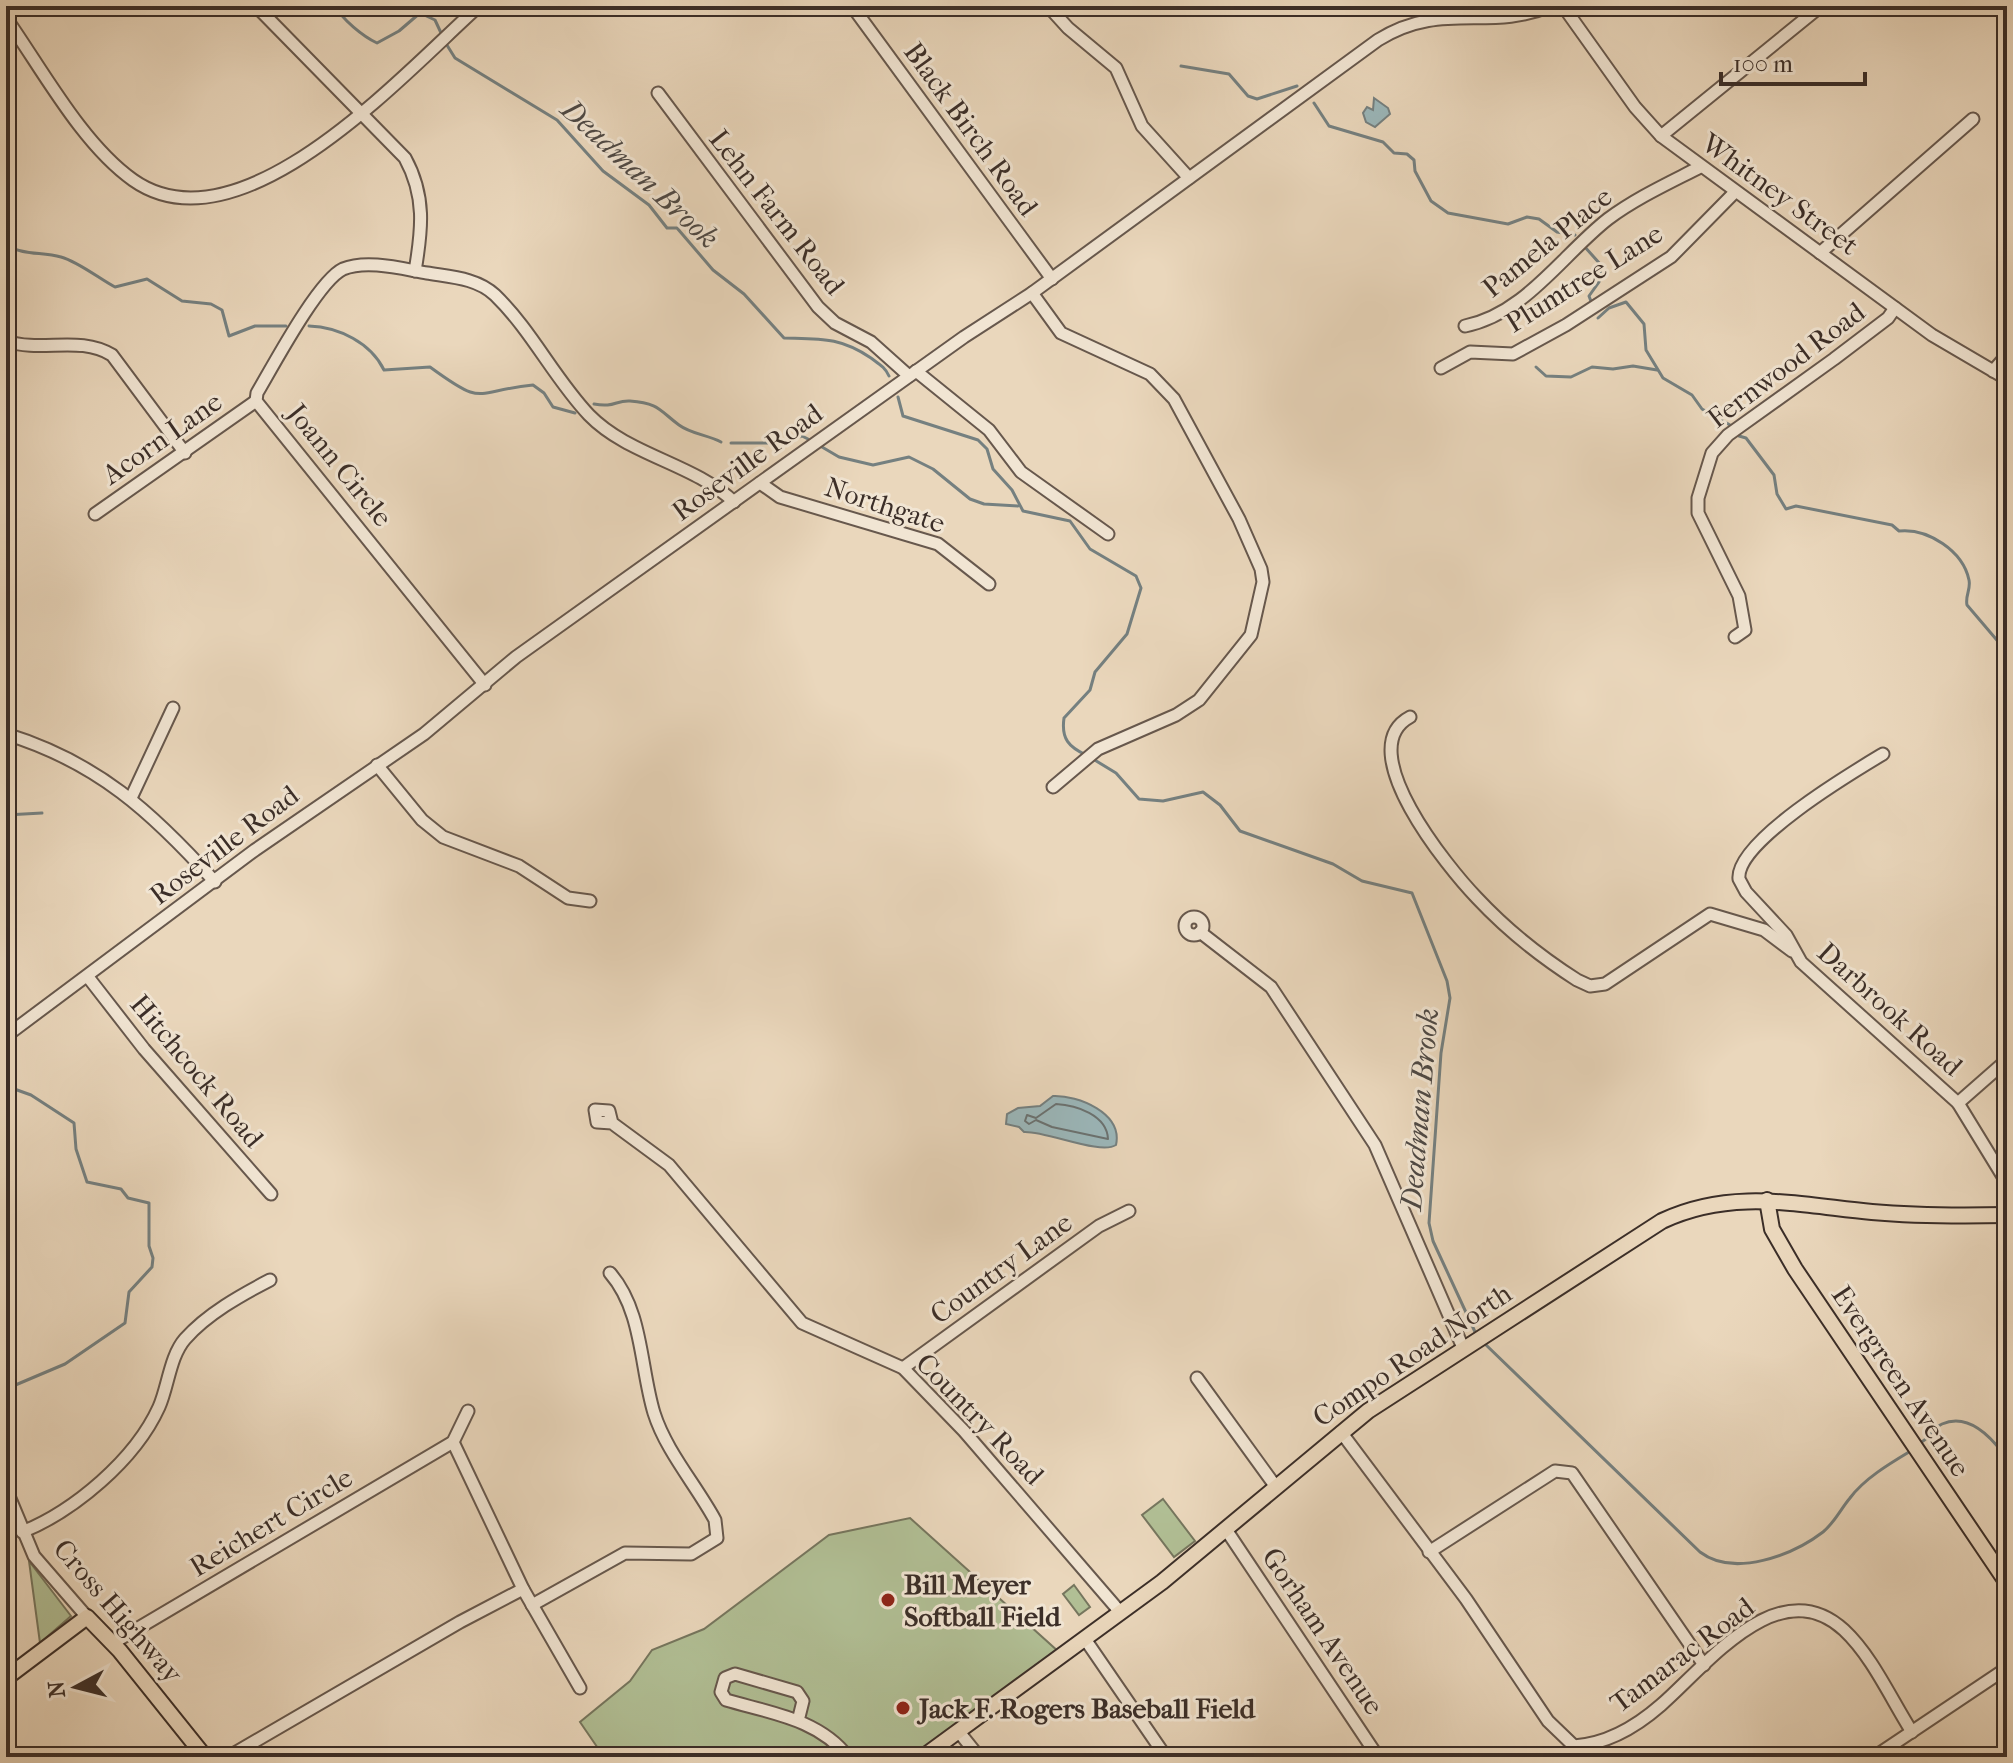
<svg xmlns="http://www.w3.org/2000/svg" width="2013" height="1763" viewBox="0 0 2013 1763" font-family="'IM FELL French Canon',serif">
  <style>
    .green { fill: #b1bf95; stroke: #76765e; stroke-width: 2 }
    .water { fill: #9bb7ba; stroke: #758080; stroke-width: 2 }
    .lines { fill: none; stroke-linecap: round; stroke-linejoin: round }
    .shore { stroke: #6b7271; stroke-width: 2 }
    .stream { stroke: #758080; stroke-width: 3 }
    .minor-casing { stroke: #67584d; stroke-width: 15 }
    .major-casing { stroke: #3b2e28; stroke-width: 18 }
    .minor { stroke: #f1e5d3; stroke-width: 11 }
    .major { stroke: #ead7bc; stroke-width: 14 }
    .poi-dot { fill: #8f2418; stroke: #f1e5d3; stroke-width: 3 }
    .labels { text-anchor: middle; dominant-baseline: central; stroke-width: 6; stroke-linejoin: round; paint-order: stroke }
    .street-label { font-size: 28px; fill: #3b2e28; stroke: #f1e5d3 }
    .poi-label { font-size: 28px; font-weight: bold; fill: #3b2e28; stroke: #f1e5d3; text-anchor: start }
    .water-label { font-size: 30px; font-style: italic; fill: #4e4945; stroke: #f1e5d3 }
  </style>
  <rect width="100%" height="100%" fill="#ead7bc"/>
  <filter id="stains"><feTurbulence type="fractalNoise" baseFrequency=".0025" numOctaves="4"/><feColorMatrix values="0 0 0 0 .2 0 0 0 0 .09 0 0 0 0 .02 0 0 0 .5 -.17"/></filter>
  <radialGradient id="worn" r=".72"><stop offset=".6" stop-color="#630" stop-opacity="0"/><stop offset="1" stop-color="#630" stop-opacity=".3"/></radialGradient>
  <g class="green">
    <path d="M1163,1499L1195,1541L1174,1557L1142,1515Z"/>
    <path d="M910,1518L1060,1653L916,1757H604L580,1722L630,1681L652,1650L704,1629L829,1535Z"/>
    <path d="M29,1561L71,1616L40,1643Z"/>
    <path d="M1074,1585L1090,1607L1079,1615L1063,1594Z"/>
  </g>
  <g class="water">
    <path d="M1374,98L1388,108L1390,114L1375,127L1366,122L1363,113L1367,107L1373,110Z"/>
    <path d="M1053,1096C1078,1095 1123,1113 1116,1145C1100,1155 1047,1131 1024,1132L1019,1127L1006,1124L1007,1114L1018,1108L1040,1106Z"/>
  </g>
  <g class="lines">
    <path class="shore" d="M1056,1104C1076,1105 1107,1115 1108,1139L1052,1127L1036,1120L1029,1124L1025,1121L1027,1115L1036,1118Z"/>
    <g class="stream">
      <path d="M336,6C341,19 364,37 377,43L399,31L420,13L435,20L442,35"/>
      <path d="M445,42L455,58L557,120L603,171L649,205L667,228H677L713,270L744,294L784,338C821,339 840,337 871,358C879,364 885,367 889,376"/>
      <path d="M1181,66L1229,74L1248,96L1257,99L1297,86"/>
      <path d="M1314,103L1329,126L1383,142L1394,153L1407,154L1414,160L1415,171L1431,201L1448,213L1508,224L1527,217L1539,219L1557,232L1575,235"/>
      <path d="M6,246C25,255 42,252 61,257C79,262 101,280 115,287L147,279L182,301L211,304L222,310L229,336L255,326H286"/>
      <path d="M1584,246L1601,265L1599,282L1589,296L1592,304"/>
      <path d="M1598,318L1609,308L1626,302L1644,324L1646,350L1663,378L1692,395L1702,409L1730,425"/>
      <path d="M309,326C339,327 371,343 384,370L430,367C486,408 472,391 533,385L544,393L553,407L575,413"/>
      <path d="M1536,367L1546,376L1571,377L1592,367L1613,369L1633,366L1657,370"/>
      <path d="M898,397L903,416L978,440L987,449L993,469L1012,490L1023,511L1070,521L1090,549L1136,576L1141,588L1127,634L1095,672L1090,690L1064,718C1061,739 1069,747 1086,755"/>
      <path d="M594,404C614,408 616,400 630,401C659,403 660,411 679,425C691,434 708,435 721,442"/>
      <path d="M1739,436L1746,438L1774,475L1777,494L1786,509L1796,506L1892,525L1899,531C1928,528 1963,551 1969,580C1971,590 1965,595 1967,605L2007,652"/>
      <path d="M731,443H786L802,436L808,439"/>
      <path d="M822,447L839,457L873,465L909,457L933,469L970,499L984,504L1018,506"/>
      <path d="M1093,759L1116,773L1139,799L1163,801L1203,792L1220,805L1240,831L1333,864L1362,881L1412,893L1447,981L1450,998L1441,1053L1429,1223L1433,1241L1476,1334"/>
      <path d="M6,815L42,813"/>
      <path d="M6,1086L31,1095L74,1123L76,1149L87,1182L121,1189L128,1198L149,1203V1246L153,1258L152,1267L129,1292L125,1323L65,1364L6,1389"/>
      <path d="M1484,1343L1700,1552C1734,1578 1793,1555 1823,1532C1835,1522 1840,1510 1850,1498C1864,1479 1889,1464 1909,1452"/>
      <path d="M1918,1444C1929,1440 1933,1428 1942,1424C1967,1413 1989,1435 2002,1452"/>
    </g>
    <defs>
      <g id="minor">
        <path d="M256,6L405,158C426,196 422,230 415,271"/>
        <path d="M852,6L1052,279"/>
        <path d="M1048,6L1068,28L1116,68L1142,126L1189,178"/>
        <path d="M1563,6L1635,107L1661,136L1932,335L2007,379"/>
        <path d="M6,18C42,69 82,144 133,180C241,256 406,71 479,6"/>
        <path d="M658,93L818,307L835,323L871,342L909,376"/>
        <path d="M1661,136L1821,6"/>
        <path d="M1820,253L1973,119"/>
        <path d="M1032,293L1061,333L1150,374L1174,399L1239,519L1261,569L1263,582L1251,635L1199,700L1176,715L1098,749L1053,787"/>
        <path d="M1465,326C1525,314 1562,255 1608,219C1636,198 1669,183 1700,167"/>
        <path d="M6,341C42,353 79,335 112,355L185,453"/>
        <path d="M1441,368L1470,352L1513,354L1566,325L1671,257L1735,192"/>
        <path d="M916,371L989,430L1021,472L1108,534"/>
        <path d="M1993,371L2007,355"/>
        <path d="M760,483L780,497L938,544L989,584"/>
        <path d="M95,514L256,401"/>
        <path d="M1735,637L1745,630L1739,596L1698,513V498L1712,453L1728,435L1834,359L1888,318L1895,308"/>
        <path d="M485,685L256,401L257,393C273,366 318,281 343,269C367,259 403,269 427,273C451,277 477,278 495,295C532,331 554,378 589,415C629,456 693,463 734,502"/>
        <path d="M1410,717C1350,749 1449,869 1477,898C1506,929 1541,957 1577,980L1590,986L1605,984L1710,914L1764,930L1792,951"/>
        <path d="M6,734C97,762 152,812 215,882"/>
        <path d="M1883,754C1853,772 1735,842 1739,879L1746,892L1786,935L1801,962L1958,1103L2007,1183"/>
        <path d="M377,765L422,820L443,837L519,866L568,898L590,901"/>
        <path d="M131,798L173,708"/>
        <circle cx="1194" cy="926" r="9"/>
        <path d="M1200,932L1271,987L1375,1145L1464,1350"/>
        <path d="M88,977L144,1049L271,1194"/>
        <path d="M6,1036L255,850L424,734L516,657L964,337L1032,293L1378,40C1442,0 1489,32 1550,6"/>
        <path d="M1958,1103L2007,1060"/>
        <path d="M612,1123L609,1111L595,1110L597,1122L612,1123L669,1165L802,1323L903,1368L964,1431L1121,1613"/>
        <path d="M903,1368L1099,1226L1129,1211"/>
        <path d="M1197,1378L1276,1487"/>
        <path d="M1341,1432L1466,1599L1548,1721L1574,1746C1606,1744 1637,1726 1661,1705C1707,1665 1779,1570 1844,1630C1872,1656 1891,1699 1912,1732"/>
        <path d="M453,1442L523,1589L580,1688"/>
        <path d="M6,1489L34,1556L87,1617"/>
        <path d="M1227,1531L1378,1757"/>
        <path d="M22,1532C74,1511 135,1460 159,1407C168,1387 170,1356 185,1339C207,1314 241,1295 270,1280"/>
        <path d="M1429,1552L1555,1471L1572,1473L1704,1665"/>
        <path d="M532,1605L625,1553L691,1554L717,1538L715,1520C696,1485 666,1451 654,1413C640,1367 643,1311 610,1273"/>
        <path d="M1085,1639L1166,1757"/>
        <path d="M113,1643L453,1442L468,1411"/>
        <path d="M798,1721L803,1701L797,1692L735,1674L725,1678L721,1692L726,1700C770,1713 819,1719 848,1757"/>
        <path d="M959,1732L979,1757"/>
        <path d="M228,1757L460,1622L523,1589"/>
        <path d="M1874,1757L2007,1668"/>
      </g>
      <g id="major">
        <path d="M1767,1200L1772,1229L1795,1269L2007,1583"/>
        <path d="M6,1678L87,1617L120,1651L205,1757"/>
        <path d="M923,1757L1162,1582L1368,1411L1662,1221C1732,1188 1799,1205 1872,1212C1917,1216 1962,1216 2007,1215"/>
      </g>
    </defs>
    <use href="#minor" class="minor-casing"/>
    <use href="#major" class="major-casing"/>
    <use href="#minor" class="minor"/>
    <use href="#major" class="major"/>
  </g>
  <g class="poi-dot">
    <circle cx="888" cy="1600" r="8"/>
    <circle cx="903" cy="1708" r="8"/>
  </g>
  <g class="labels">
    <g class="street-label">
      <text transform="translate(971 129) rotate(54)">Black Birch Road</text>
      <text transform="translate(1780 194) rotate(36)">Whitney Street</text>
      <text transform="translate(777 212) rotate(52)">Lehn Farm Road</text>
      <text transform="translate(1547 242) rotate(-39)">Pamela Place</text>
      <text transform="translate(1584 278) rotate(-32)">Plumtree Lane</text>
      <text transform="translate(1786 365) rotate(-37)">Fernwood Road</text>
      <text transform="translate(162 438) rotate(-35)">Acorn Lane</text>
      <text transform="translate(747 462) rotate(-36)">Roseville Road</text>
      <text transform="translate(340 465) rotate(51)">Joann Circle</text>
      <text transform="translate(885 505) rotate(18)">Northgate</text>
      <text transform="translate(224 845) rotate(-37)">Roseville Road</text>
      <text transform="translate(1890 1009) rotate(42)">Darbrook Road</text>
      <text transform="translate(197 1071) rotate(50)">Hitchcock Road</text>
      <text transform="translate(1001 1268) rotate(-36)">Country Lane</text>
      <text transform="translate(1412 1355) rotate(-34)">Compo Road North</text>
      <text transform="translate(1901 1381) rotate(56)">Evergreen Avenue</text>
      <text transform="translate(980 1419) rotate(46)">Country Road</text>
      <text transform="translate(271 1522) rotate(-31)">Reichert Circle</text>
      <text transform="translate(118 1611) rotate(49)">Cross Highway</text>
      <text transform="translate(1323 1631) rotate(56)">Gorham Avenue</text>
      <text transform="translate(1682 1655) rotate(-37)">Tamarac Road</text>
    </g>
    <g class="poi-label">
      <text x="904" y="1584">Bill Meyer<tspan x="904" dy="32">Softball Field</tspan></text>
      <text x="919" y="1708">Jack F. Rogers Baseball Field</text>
    </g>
    <g class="water-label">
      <text transform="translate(640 174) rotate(43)">Deadman Brook</text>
      <text transform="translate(1420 1109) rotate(-85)">Deadman Brook</text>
    </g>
  </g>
  <rect width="2013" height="1763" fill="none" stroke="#ead7bc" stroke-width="32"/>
  <rect x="8" y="8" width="1997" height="1747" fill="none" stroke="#3b2e28" stroke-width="4"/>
  <rect x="16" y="16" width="1981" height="1731" fill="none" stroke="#3b2e28" stroke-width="2"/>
  <g transform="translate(76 1687) rotate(263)" stroke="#f1e5d3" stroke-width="6" paint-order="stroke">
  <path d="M0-6L14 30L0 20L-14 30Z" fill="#3b2e28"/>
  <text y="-12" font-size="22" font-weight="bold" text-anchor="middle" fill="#3b2e28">N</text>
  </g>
  <path d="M1721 72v12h144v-12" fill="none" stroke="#3b2e28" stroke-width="4"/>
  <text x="1733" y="72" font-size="24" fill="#3b2e28" stroke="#f1e5d3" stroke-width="6" paint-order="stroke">100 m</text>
  <rect width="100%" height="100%" filter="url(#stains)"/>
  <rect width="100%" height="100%" fill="url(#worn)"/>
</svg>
